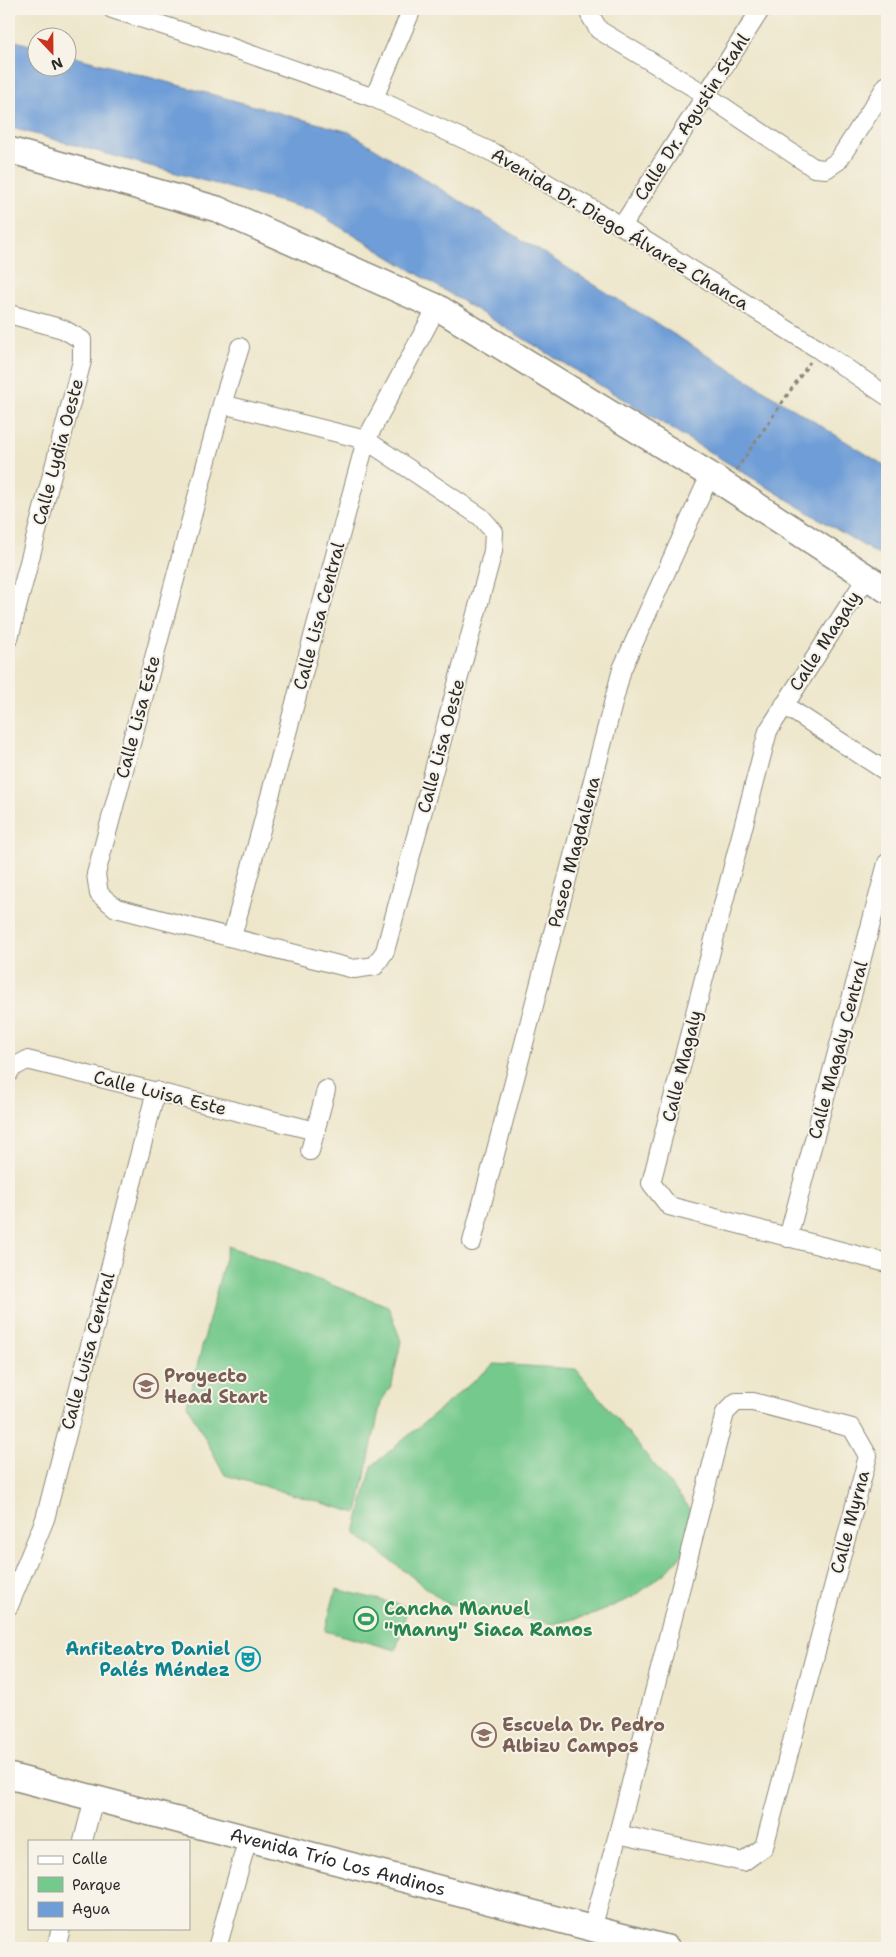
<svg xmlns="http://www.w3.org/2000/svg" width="896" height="1957" viewBox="0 0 896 1957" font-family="'Shantell Sans',sans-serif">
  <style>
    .green { fill: #74c98c; stroke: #507a5c }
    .water { fill: #6e9dd7; stroke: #4c6481 }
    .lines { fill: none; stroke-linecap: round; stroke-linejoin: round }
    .street-casing { stroke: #8c887a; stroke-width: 20 }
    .secondary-casing { stroke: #8c887a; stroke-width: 28 }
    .path { stroke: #8c887a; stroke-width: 3; stroke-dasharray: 4 4; stroke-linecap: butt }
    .street { stroke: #fff; stroke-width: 18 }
    .secondary { stroke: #fff; stroke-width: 25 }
    .labels { text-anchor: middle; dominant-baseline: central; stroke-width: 4; stroke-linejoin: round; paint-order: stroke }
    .street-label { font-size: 18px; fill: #2b2b2b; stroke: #f7f3e8 }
    .education-label { font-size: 18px; font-weight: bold; fill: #785e54; stroke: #f7f3e8; text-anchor: start }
    .leisure-label { font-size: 18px; font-weight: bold; fill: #27864d; stroke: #f7f3e8; text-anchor: start }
    .culture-label { font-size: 18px; font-weight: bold; fill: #0d838f; stroke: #f7f3e8; text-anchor: end }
  </style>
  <rect width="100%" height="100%" fill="#f7f3e8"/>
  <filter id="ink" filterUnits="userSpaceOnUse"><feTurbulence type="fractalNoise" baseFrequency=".02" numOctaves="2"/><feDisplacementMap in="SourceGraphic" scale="10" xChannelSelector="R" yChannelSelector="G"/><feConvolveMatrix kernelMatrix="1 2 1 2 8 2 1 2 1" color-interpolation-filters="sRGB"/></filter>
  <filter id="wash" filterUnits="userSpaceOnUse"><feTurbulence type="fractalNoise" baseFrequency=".0096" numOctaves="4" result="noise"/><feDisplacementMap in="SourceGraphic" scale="20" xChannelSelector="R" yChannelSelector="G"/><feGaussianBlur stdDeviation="1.12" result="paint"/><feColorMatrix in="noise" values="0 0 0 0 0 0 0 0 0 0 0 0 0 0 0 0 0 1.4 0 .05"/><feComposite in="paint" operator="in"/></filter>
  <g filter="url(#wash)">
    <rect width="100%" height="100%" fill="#ede6ca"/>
    <g class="green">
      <path d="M228,1246L388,1306L401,1341L392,1384L381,1402L357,1513L225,1475L187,1405Z"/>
      <path d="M494,1364L576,1369L692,1511L684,1552L666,1572L635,1596L595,1614L553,1624L446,1603L355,1533L372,1466Z"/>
      <path d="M336,1589L408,1607L396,1650L325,1631Z"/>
    </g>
    <path class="water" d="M9,39L37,47L38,68H68V55L349,132L887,467V560L314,211L9,127Z"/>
  </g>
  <g filter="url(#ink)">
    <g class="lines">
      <defs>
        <g id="street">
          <path d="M112,9L221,44L374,98L496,154L622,226L818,349L887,396"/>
          <path d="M591,9L590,15L599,30L706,95L814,168L826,169L838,161L887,85"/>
          <path d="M374,98L412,9"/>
          <path d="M622,226L761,9"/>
          <path d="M9,314L63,329L82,340V361L9,638"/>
          <path d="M222,404L366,440L481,517L494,532L493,551L385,951L375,966L354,969L116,908L99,894L96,874L222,404L240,347"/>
          <path d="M867,577L768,731L651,1183L669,1206L887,1263"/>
          <path d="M784,705L887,772"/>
          <path d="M232,937L366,440L437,307"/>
          <path d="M9,1073L10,1069L27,1060L316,1131"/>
          <path d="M310,1151L326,1090"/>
          <path d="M788,1238L887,863"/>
          <path d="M472,1242L622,669L710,475"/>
          <path d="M736,1402H753L852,1428L868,1456L764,1847L743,1862L618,1834L725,1413Z"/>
          <path d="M9,1606L45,1519L156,1091"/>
          <path d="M83,1841L94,1798"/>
          <path d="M592,1929L618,1834"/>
          <path d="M56,1948L61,1928"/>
          <path d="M217,1948L248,1838"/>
        </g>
        <g id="secondary">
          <path d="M9,150L217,209L437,307L710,475L887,590"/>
          <path id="s1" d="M9,1776L667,1948"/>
        </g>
      </defs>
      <use href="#street" class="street-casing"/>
      <use href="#secondary" class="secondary-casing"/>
      <path class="path" d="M736,470L810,362"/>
      <use href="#street" class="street"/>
      <use href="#secondary" class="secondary"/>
    </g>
  </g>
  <defs>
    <symbol id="school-ring" viewBox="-11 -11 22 22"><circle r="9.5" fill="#f7f3e8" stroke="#8d6e63" stroke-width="1.5"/><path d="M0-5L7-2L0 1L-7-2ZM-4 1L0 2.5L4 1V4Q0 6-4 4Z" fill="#8d6e63"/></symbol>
    <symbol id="stadium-ring" viewBox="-11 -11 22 22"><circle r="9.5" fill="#f7f3e8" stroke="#2e9e5b" stroke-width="1.5"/><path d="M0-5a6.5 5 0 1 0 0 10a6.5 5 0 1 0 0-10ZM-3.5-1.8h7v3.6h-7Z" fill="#2e9e5b"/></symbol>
    <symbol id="theatre-ring" viewBox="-11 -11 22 22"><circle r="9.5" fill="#f7f3e8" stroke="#0f9aa8" stroke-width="1.5"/><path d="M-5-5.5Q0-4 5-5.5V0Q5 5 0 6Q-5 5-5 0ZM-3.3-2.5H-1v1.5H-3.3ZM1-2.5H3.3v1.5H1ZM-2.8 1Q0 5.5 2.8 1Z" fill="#0f9aa8"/></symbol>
  </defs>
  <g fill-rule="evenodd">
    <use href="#school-ring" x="132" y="1372" width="28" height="28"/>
    <use href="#stadium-ring" x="352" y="1605" width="28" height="28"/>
    <use href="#theatre-ring" x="234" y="1645" width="28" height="28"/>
    <use href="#school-ring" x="470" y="1721" width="28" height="28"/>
  </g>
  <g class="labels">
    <g class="street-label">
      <text transform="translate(692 117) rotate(-57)">Calle Dr. Agustin Stahl</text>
      <text transform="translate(620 229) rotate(31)">Avenida Dr. Diego Álvarez Chanca</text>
      <text transform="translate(58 452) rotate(-75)">Calle Lydia Oeste</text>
      <text transform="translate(319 616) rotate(-75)">Calle Lisa Central</text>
      <text transform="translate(825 641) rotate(-57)">Calle Magaly</text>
      <text transform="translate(138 717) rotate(-75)">Calle Lisa Este</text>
      <text transform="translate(441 746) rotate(-75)">Calle Lisa Oeste</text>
      <text transform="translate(574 852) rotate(-75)">Paseo Magdalena</text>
      <text transform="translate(838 1050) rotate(-75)">Calle Magaly Central</text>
      <text transform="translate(682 1066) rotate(-76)">Calle Magaly</text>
      <text transform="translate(160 1093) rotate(14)">Calle Luisa Este</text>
      <text transform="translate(88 1351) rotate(-75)">Calle Luisa Central</text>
      <text transform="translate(850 1522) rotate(-75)">Calle Myrna</text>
      <text stroke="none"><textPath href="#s1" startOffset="340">Avenida Trío Los Andinos</textPath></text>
    </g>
    <g class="education-label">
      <text x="164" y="1376">Proyecto<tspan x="164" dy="21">Head Start</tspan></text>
      <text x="502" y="1725">Escuela Dr. Pedro<tspan x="502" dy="21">Albizu Campos</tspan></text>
    </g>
    <g class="leisure-label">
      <text x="384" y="1609">Cancha Manuel<tspan x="384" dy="21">"Manny" Siaca Ramos</tspan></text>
    </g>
    <g class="culture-label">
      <text x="230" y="1649">Anfiteatro Daniel<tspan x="230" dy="21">Palés Méndez</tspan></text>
    </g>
  </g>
  <rect width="896" height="1957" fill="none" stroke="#f7f3e8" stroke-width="30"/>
  <rect x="28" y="1840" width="162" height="90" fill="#f7f3e8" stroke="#a5a39c"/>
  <rect x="38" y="1856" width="25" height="8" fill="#ffffff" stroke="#a5a39c"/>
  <text x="72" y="1864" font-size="15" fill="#2b2b2b">Calle</text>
  <rect x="38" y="1877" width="25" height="15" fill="#74c98c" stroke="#a5a39c"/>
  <text x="72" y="1890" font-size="15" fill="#2b2b2b">Parque</text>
  <rect x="38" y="1902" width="25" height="15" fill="#6e9dd7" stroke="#a5a39c"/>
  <text x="72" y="1914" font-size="15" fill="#2b2b2b">Agua</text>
  <g transform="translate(52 52) rotate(158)"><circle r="24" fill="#f7f3e8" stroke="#a5a39c"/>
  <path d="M0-4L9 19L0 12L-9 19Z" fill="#c8321e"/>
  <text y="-8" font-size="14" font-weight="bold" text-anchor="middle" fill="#2b2b2b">N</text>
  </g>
</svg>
